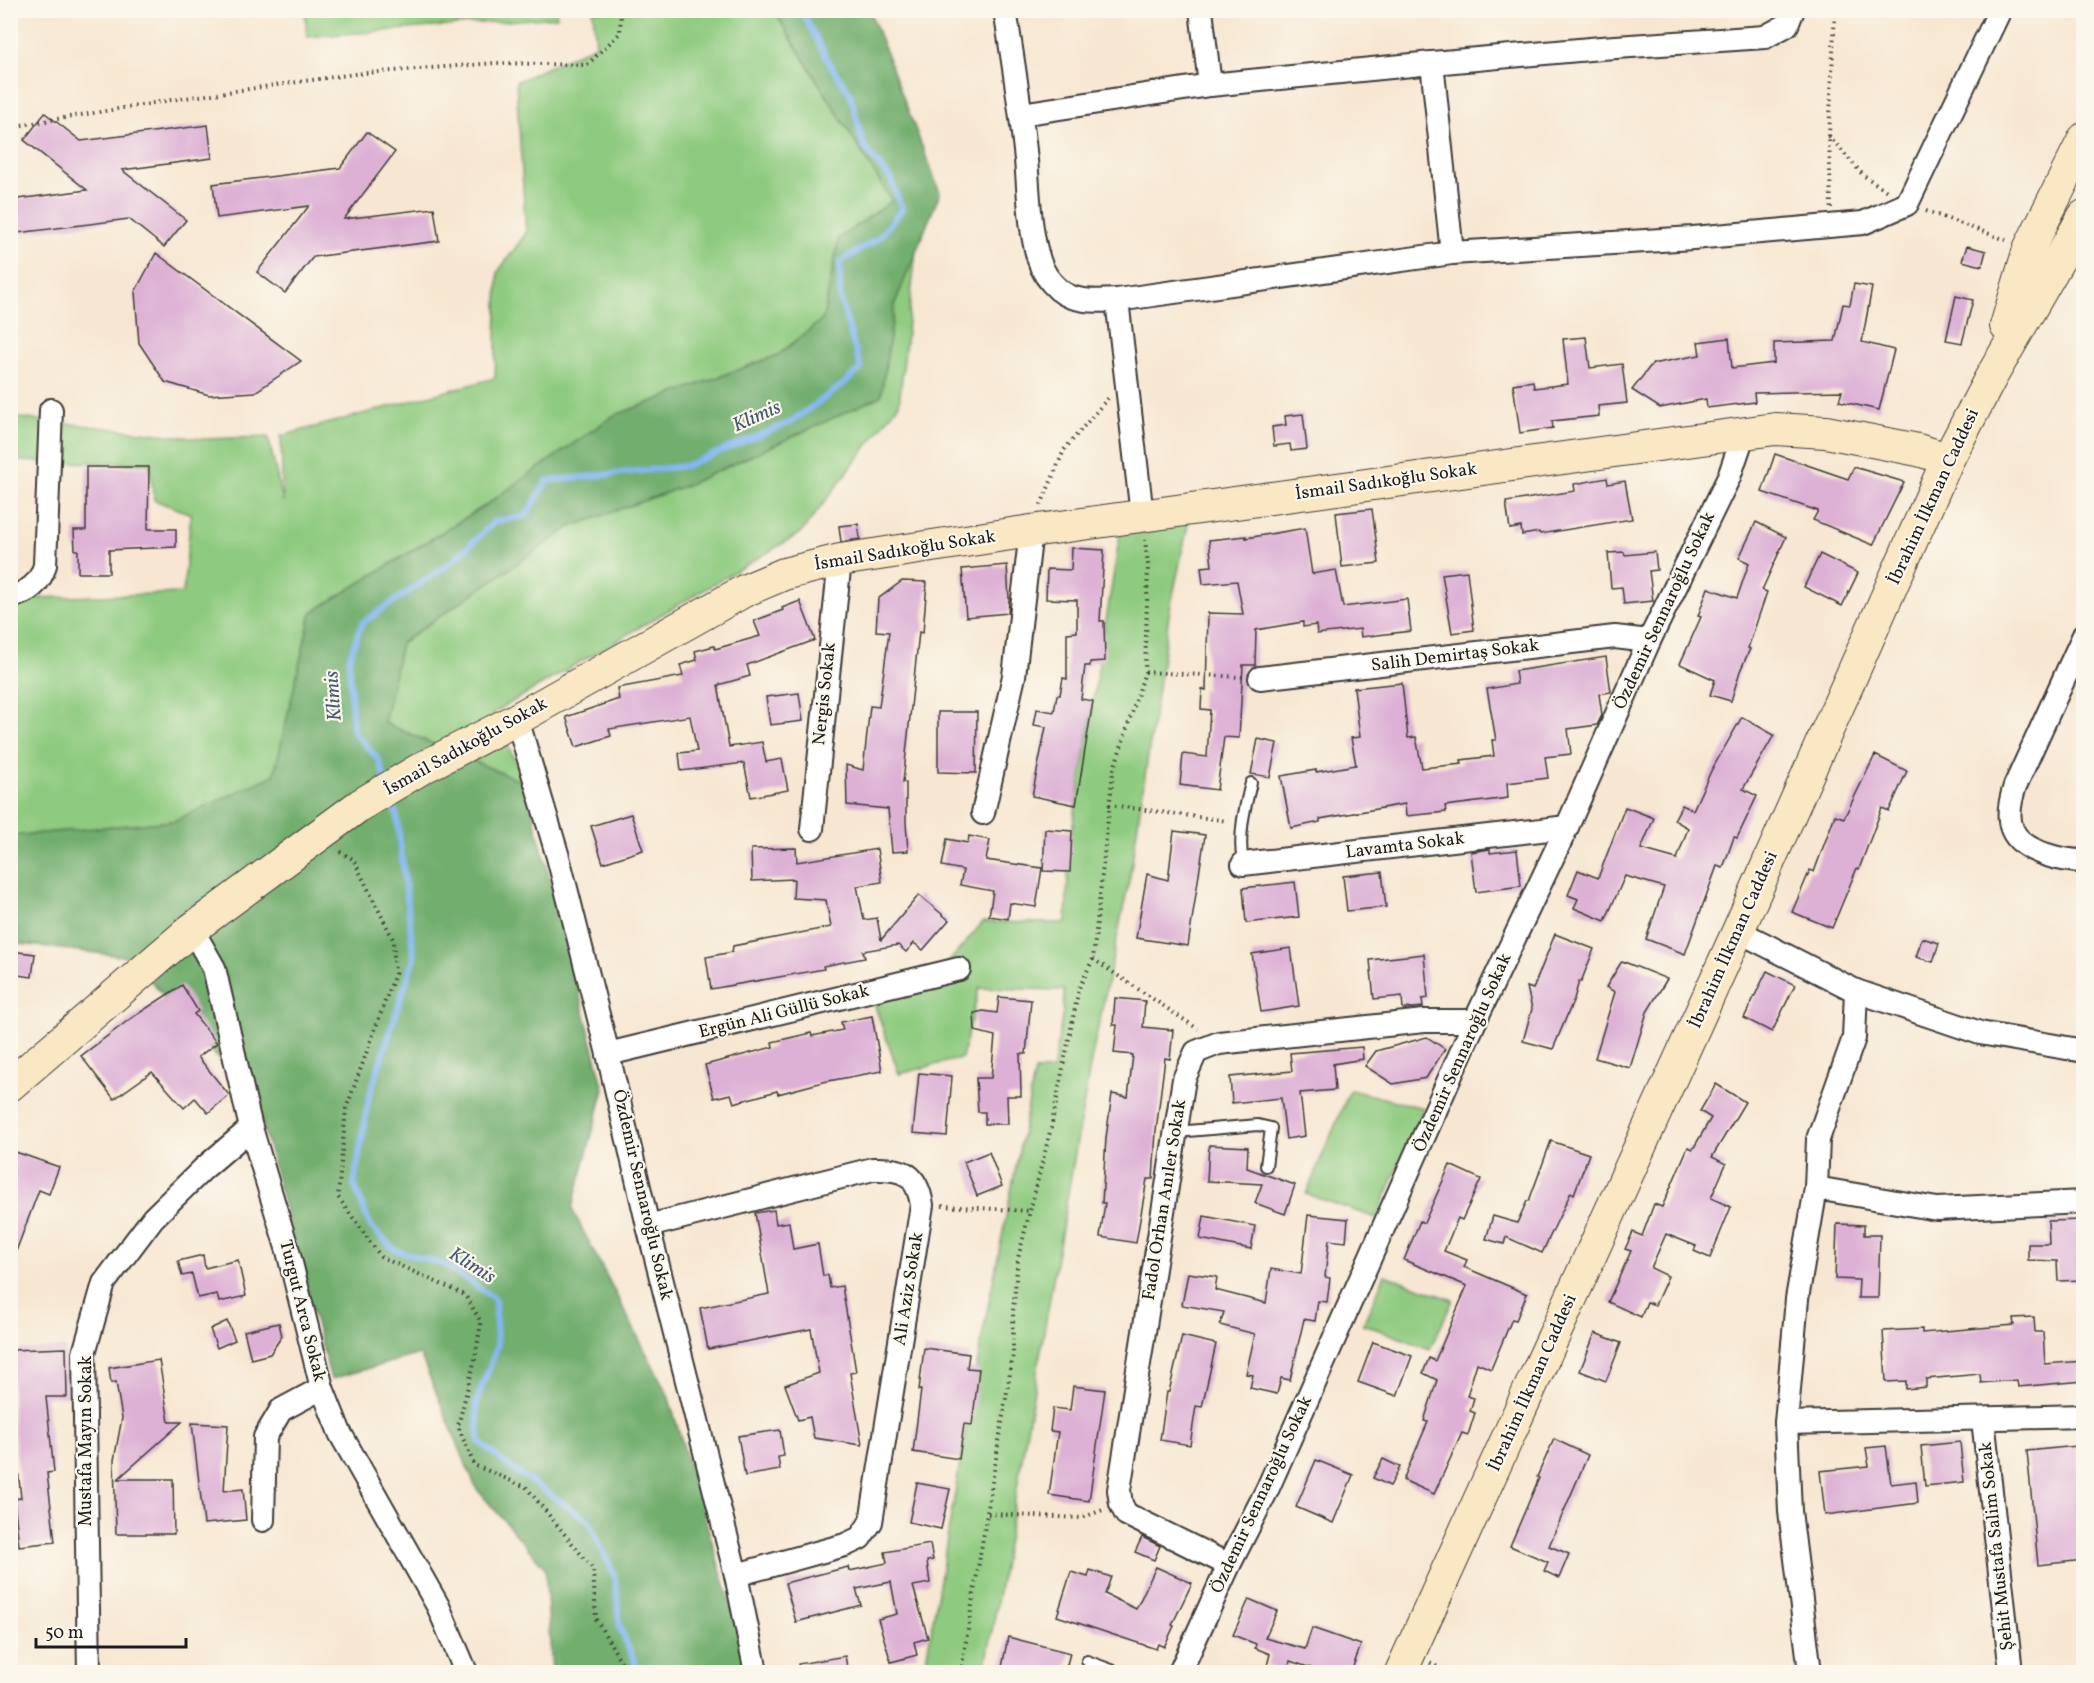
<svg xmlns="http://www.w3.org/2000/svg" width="2094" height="1683" viewBox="0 0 2094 1683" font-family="Vollkorn,serif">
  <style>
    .green { fill: #8eca7f; stroke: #55734e; stroke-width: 1.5 }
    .forest { fill: #72ae6e; stroke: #476545; stroke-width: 1.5 }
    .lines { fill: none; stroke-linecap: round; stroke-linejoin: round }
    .stream { stroke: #85b7f1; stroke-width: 6 }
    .building { fill: #ddb1d5 }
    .lane-casing { stroke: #3d3a37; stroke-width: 14 }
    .street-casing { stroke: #3d3a37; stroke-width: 26 }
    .secondary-casing { stroke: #3d3a37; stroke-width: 34 }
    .path { stroke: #3d3a37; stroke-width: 4; stroke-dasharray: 1.5 4.5; stroke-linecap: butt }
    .lane { stroke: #fff; stroke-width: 10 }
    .street { stroke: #fff; stroke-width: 22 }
    .secondary { stroke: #fae7c3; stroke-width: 32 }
    .labels { text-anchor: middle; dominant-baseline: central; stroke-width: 4.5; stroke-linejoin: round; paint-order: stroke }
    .street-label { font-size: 18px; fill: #1c1c1c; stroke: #fbf7ec }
    .water-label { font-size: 20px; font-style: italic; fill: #465a71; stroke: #fbf7ec }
  </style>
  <rect width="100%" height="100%" fill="#fbf7ec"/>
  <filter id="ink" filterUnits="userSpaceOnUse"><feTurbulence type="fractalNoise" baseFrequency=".0167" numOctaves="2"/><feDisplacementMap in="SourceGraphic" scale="12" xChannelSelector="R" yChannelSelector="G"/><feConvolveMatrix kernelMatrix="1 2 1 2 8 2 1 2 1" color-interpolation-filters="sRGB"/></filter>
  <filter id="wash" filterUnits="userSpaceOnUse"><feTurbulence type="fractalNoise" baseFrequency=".008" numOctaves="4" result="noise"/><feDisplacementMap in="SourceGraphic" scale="24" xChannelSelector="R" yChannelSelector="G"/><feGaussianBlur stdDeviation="1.35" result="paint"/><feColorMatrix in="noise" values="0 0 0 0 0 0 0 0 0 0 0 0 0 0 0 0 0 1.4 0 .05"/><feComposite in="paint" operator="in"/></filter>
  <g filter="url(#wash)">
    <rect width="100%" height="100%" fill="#f7e7d2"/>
    <g class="green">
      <path d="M556,10L557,17L307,37L305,11Z"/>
      <path d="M593,11H774L892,201L839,238L823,319L778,355L613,416L483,507L311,613L275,775L174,821L11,836L10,599L183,593L191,514L154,500L150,464L11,461V417L203,439L268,437L283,502L281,436L495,378L498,272L526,233L516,82L596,45Z"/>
      <path d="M916,250L899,404L801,533L493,713L525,783L384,723L400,644L570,527L685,486L881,396L895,303Z"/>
      <path d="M1189,520L1170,609L1130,876L1091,1061L985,1672H924L981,1342L1035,1071L1053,1070L1063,1012L1064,990L979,988L962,1058L899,1074L874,1003L928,986L983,922L1066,923L1069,849L1121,528Z"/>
      <path d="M1350,1090L1424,1108L1376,1218L1306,1194Z"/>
      <path d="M1385,1275L1453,1300L1430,1349L1363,1324Z"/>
    </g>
    <path class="forest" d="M774,11H870L940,193L895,303L881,396L685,486L570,527L401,643L384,723L525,783L604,1089L572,1209L668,1395L751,1672H552L545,1568L476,1488L420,1354L331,1379L257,1104L130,957L11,943V836L174,821L274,775L311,613L483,507L613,416L778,355L823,319L839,238L892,201Z"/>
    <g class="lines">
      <g class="stream">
        <path d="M385,779L379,760L353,731L349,659L362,623L452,562L495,521L526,516L547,481L685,466L789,423L841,386L861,369L840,298V262L879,238L902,209L891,179L864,147L850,93L831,66L801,10"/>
        <path d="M391,797L397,817L414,958L369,1097L354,1184L371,1227L395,1250L445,1265L495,1299L497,1347L476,1403L479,1442L514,1470L589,1521L615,1577L620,1628L639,1672"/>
      </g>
    </g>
    <g id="blocks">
      <g class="building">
        <path d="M45,113L81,141L208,125L212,158L122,170L186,220L164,247L129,219L10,234V200L87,190L24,140Z"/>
        <path d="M367,132L395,152L344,219L434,208L439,241L313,257L285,293L257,272L309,206L217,218L213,184L340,168Z"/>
        <path d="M1967,246L1986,251L1982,266L1962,261Z"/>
        <path d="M156,253L301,361L255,392L209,395L165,382L139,343L135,292Z"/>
        <path d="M1854,284L1872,287L1862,342L1894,350L1879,410L1839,401L1842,391L1754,393L1755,402L1707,408L1706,399L1660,408L1632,390L1652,364L1700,355L1698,342L1729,338L1732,368L1774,363V343L1835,341L1843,304L1850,305Z"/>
        <path d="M1956,296L1973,300L1962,343L1946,340Z"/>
        <path d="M1586,337L1590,368L1622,364L1627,403L1598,406L1599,416L1552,421L1553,428L1520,433L1513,384L1533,381L1534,388L1568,384L1563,339Z"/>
        <path d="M1303,414L1307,449L1291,451L1290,444L1274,446L1272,427L1286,425L1285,416Z"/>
        <path d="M1775,454L1848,479L1854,467L1904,482L1873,545L1813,520L1818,511L1762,492Z"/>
        <path d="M86,467H149L148,529H176V547L109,550V573H78V550H75L74,530H86Z"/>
        <path d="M1607,478L1608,484L1625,481L1632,519L1540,534L1539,532L1522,535L1521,527L1510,529L1506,502L1575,491L1574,484Z"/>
        <path d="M1372,509L1379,563L1342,567L1336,513Z"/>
        <path d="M1756,522L1786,537L1762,590L1767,592L1748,648L1750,649L1740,671L1731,701L1710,695L1715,680L1680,664L1701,617L1698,616L1708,588L1737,598L1749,563L1739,558Z"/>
        <path d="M858,524L860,539L841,542L839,526Z"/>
        <path d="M1305,528L1312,574L1336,570L1343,607L1407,599L1411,631L1361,637L1360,629L1317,634L1316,625L1303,627V622L1256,630L1255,665H1243L1239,738L1224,737L1217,790L1180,785L1183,754L1207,757L1210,710L1201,709L1202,689L1206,690L1208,613L1243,614L1237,581L1203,584L1201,567L1212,566L1209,540L1246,536V538Z"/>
        <path d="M1072,548L1104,550L1100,621H1104L1105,661L1090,662V666H1085L1081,699L1093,701L1076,805L1032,796L1046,727L1034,725L1037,709L1054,712L1057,695H1060L1063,678L1067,679V633L1077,632V600L1046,599L1047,569L1071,570Z"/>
        <path d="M1624,552L1625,555L1655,552L1657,570L1649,571L1653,601L1624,604L1622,587L1611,588L1608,553Z"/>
        <path d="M1820,554L1858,573L1842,606L1804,587Z"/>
        <path d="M1007,565L1009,599L1008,613L966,617L962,569Z"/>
        <path d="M1467,571L1474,630L1452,633L1442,574Z"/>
        <path d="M902,581L927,582L923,633L919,632L903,782L906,783V823L908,851L892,852L888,809L847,805L846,765L863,770L870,706L879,707L889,632L876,631L878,599Z"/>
        <path d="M800,601L815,640L747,665L750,676L718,685L729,747L762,742L766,762L782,759L788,790L751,797L744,763L681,771L679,753L697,751L690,716L609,729L611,736L576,747L566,717L619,699L617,688L683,676L680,665L697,660L695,651L714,646L715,649L760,636L754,621L783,610L782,608Z"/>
        <path d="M1606,657L1611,692L1599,694L1602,715L1597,725L1568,729L1571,754L1545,757L1548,778L1507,783L1508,798L1445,806L1446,812L1406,816L1405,804L1320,819V822L1291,828L1281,776L1316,770V772L1356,765L1351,738L1360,737L1354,688L1402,683L1408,738L1416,737L1422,768L1462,764L1461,760L1494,756L1492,740H1496L1487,689L1517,684L1515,671Z"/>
        <path d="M799,693L803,721L770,725L766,697Z"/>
        <path d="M938,712H977L976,773L938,772Z"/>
        <path d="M1742,717L1774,735L1743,789L1757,796L1737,838L1734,837L1723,868L1717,866L1685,954L1646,939L1664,887L1625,876L1605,921L1574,908L1578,899L1568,895L1578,870L1598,878L1625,807L1654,818L1641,849L1677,859L1688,828L1674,820L1682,805L1693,810L1711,771Z"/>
        <path d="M1258,739L1277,743L1270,777L1251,774Z"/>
        <path d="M1875,755L1907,771L1889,811L1882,808L1859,869L1857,868L1832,928L1792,912L1810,870L1814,872L1835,815L1844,818Z"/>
        <path d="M631,814L643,850L603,863L591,826Z"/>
        <path d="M1045,829L1072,831L1070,872L1043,871Z"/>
        <path d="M1174,831L1205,835L1188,946L1136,938L1147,874L1168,880Z"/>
        <path d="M969,836L990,840L986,860L1042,868L1036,907L1010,903L1008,919L989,916L993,891L960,885L963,870L942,866L947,839L968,843Z"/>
        <path d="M796,848L797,862L877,849L882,882L857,886L864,920L877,918L881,940L919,895L949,920L923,950L914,943L906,952L898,945L863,951L865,958L823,966L824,969L711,989L706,957L732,952L733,946L831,927L826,900L793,898L794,879L752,881L751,849Z"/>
        <path d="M1490,849V853L1517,850L1521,886L1476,892L1471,852Z"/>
        <path d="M1382,872L1386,907L1347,911L1343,876Z"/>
        <path d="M1295,882L1299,917L1246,923L1243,888Z"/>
        <path d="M1555,934L1594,949L1581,982L1579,981L1574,999L1553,1049L1523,1041L1532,1009L1527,987L1533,989Z"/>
        <path d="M1922,938L1939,943L1933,962L1916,957Z"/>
        <path d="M1291,948L1299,1006L1261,1012L1252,954Z"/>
        <path d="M10,951L35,954L32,977L10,974Z"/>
        <path d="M1424,954L1428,998L1422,999L1423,1007L1403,1009L1402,996L1374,999L1370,960Z"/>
        <path d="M1622,961L1667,979L1647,1012L1630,1068L1595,1058L1615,992L1606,987Z"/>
        <path d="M1767,971L1795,985L1772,1032L1744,1018Z"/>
        <path d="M182,985L198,1011L194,1014L217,1043L198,1057L229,1095L208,1113L195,1098L184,1108L152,1072L114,1099L81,1056L130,1019Z"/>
        <path d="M999,997L1031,1000L1026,1054H1020L1021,1096H1007L1008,1124H985V1112H978L976,1078H991L995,1036L975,1031L974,1013L983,1011L997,1013Z"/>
        <path d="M1115,998L1145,1001L1143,1027L1173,1030L1170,1059L1165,1058L1156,1131L1153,1179H1147L1136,1243L1100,1237L1105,1203H1102L1106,1138L1112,1094L1128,1097L1133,1055L1114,1053L1117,1025H1113Z"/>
        <path d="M872,1016L882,1071L823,1082L778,1094L777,1091L734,1103L731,1094L714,1098L705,1065L773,1047L772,1042L811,1033L812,1036L843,1030L841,1022Z"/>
        <path d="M1427,1037L1445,1049L1426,1078L1393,1084L1365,1066L1376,1051Z"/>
        <path d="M1362,1047L1363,1059L1333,1064L1335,1090L1300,1093L1305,1136L1286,1139L1281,1098L1232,1103L1230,1077L1292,1071L1290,1053Z"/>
        <path d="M919,1073L952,1076L947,1136L913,1133Z"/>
        <path d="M1716,1084L1745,1102L1712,1157L1726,1164L1711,1198L1731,1207L1710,1258L1694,1251L1696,1246L1666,1234L1651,1268L1668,1276L1655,1305L1647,1302L1641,1317L1608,1302L1631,1251L1625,1249L1633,1232L1642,1236L1654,1204L1662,1207L1688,1147L1693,1149L1711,1118L1700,1111Z"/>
        <path d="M1551,1141L1589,1154L1574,1194L1571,1192L1542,1253L1506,1237L1504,1244L1486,1239L1493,1216L1517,1223L1527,1201H1529Z"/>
        <path d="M1209,1145L1248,1147L1247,1168L1295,1185L1285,1214L1255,1203L1262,1184L1207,1181Z"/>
        <path d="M10,1150L59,1167L49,1194L39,1190L12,1262Z"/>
        <path d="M989,1152L1002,1186L977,1196L964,1162Z"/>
        <path d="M1450,1165L1481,1179L1462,1220L1458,1218L1444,1251L1467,1260L1464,1267L1527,1294L1516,1320L1512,1319L1491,1369L1477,1363L1467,1396L1474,1398L1470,1411L1475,1413L1468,1435L1462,1433L1434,1494L1403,1480L1428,1422L1424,1421L1437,1380L1423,1373L1429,1358L1435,1361L1467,1286L1404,1260L1420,1221L1424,1223Z"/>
        <path d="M774,1210L776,1224L789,1222L793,1249L818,1244L823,1276L828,1275L830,1288L842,1286L856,1372L850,1373L862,1445L814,1438L810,1417L798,1420L785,1385L819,1373L811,1329L708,1349L700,1308L769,1294L755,1213Z"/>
        <path d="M1308,1215L1348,1219L1346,1242L1329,1240L1325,1277L1330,1278L1327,1302L1318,1301L1315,1321L1304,1319L1290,1380L1281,1378L1277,1394L1250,1388L1253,1375L1246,1374L1255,1334L1220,1325L1224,1312L1182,1305L1188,1273L1217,1277L1215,1290L1266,1303L1271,1269L1301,1274Z"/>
        <path d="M1204,1216L1255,1226L1251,1249L1200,1239Z"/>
        <path d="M2084,1220V1280L2058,1281L2057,1261L2028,1260V1244H2049L2048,1221Z"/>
        <path d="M1837,1224L1864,1225V1235H1880L1878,1298H1858L1859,1280L1835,1279Z"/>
        <path d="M203,1255L205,1268L238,1260L246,1296L219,1302L217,1294L198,1298L192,1274L182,1276L178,1261Z"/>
        <path d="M2034,1317L2035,1332H2043L2045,1364L2084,1361V1381L2018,1387L2017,1380L1981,1383L1980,1374L1926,1379V1387L1906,1389V1381L1886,1382L1883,1331L1922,1329V1333L2014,1325L2013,1318Z"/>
        <path d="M227,1321L235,1340L217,1348L210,1329Z"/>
        <path d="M279,1323L282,1336L270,1354L251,1359L244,1331Z"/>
        <path d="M1595,1333L1621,1343L1606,1381L1580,1371Z"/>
        <path d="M1182,1336L1216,1344L1202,1407L1196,1406L1190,1445L1160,1440L1167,1392H1169Z"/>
        <path d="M1373,1342L1412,1356L1397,1396L1358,1382Z"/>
        <path d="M66,1348L67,1397H46L54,1472L47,1473L55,1542L19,1546L14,1499L21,1498L13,1421L12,1350Z"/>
        <path d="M924,1348L969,1354L967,1368L979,1369L972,1425L964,1424L959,1459L913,1452L921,1390H919Z"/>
        <path d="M159,1360L169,1422H182L118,1479H173L174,1534H116L114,1460L122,1418L116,1382L111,1383L109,1368Z"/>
        <path d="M1073,1386L1105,1390L1089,1501L1049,1495L1058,1432L1050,1431L1053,1408L1070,1410Z"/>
        <path d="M192,1423L228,1425L224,1491L243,1489L246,1520L204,1524Z"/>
        <path d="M780,1430L784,1456L778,1457L780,1470L745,1476L738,1436Z"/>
        <path d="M1554,1439L1588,1455L1549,1546L1569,1554L1559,1578L1544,1571L1548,1562L1510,1546L1539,1478L1537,1477Z"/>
        <path d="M1960,1442L1964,1482L1925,1486L1921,1446Z"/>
        <path d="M1886,1446L1891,1484L1916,1481L1918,1503L1825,1515L1820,1471L1869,1466L1866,1448Z"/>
        <path d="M2077,1446L2084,1498V1560L2038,1565L2027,1451Z"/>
        <path d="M1383,1459L1400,1467L1390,1486L1373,1478Z"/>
        <path d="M1316,1460L1353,1475L1333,1523L1296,1507Z"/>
        <path d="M917,1483L950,1489L941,1529L909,1522Z"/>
        <path d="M1142,1537L1160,1546L1154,1560L1135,1552Z"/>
        <path d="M930,1544L933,1560L927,1561L930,1583L913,1586L928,1638L914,1642L917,1655L891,1662L878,1619L897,1614L891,1582L856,1589L861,1605L796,1622L785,1583L848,1567L849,1571L887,1563L885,1552Z"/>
        <path d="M1156,1567L1192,1583L1172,1625L1174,1626L1164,1647L1158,1644L1156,1649L1057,1616L1071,1572L1088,1577L1090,1570L1111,1577L1105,1594L1136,1609Z"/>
        <path d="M1249,1599L1277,1611L1265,1638L1305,1649L1312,1628L1361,1645L1351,1672H1323L1290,1661L1287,1671L1267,1666L1270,1654L1255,1648L1256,1644L1233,1635Z"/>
        <path d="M1008,1637L1070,1653L1065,1672H1001Z"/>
        <path d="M845,1656L848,1672H799L798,1664Z"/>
      </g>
    </g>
  </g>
  <g filter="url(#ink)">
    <use href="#blocks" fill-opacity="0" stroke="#3d3a37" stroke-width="1.5"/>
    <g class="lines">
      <defs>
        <g id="lane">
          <path d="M1243,864C1238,835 1244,811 1251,783"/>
          <path d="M1176,1132L1258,1125L1271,1128L1266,1166"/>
          <path d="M1087,1661L1117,1672"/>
        </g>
        <g id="street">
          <path d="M1005,10C1013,60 1021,110 1026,160C1029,192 1029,229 1039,260C1042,271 1050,282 1059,290C1075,303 1098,301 1117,300L1452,253L1693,238L1863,223L1907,204L2000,10"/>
          <path d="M1201,10L1210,85"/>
          <path d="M1432,63L1452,253"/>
          <path d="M1021,114L1210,85L1432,63L1601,48L1765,37L1787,25L1793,10"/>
          <path d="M1117,300L1142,515"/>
          <path d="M10,597C29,592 40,584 45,565L51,410"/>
          <path d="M2084,635L2015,786C2003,822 2009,843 2047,855C2059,859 2071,861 2084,861"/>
          <path d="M1260,678L1615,637L1649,641"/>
          <path d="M517,719L558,857L608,1054L648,1226L736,1575L756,1672"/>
          <path d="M983,813L1014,676L1031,531"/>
          <path d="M812,829L840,560"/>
          <path d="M1243,864L1567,827"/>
          <path d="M192,929L214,968L251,1128L288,1251L322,1388L340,1433L438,1606L466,1672"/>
          <path d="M1738,931L1856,991L1980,1033L2084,1051"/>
          <path d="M608,1054L959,969"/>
          <path d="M1816,1188L1937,1209L2084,1202"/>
          <path d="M648,1226L873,1169C904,1168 917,1174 922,1205L871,1522L860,1538L845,1545L736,1575"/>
          <path d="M1983,1419L2011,1672"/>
          <path d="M1786,1423L2084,1416"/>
          <path d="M263,1520L265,1437L281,1410L322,1388"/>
          <path d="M1229,1565L1126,1514L1121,1504L1119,1490L1184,1079L1196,1052L1219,1043L1424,1021H1475"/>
          <path d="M89,1672L84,1353L104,1283L153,1218L203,1169L251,1128"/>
          <path d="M1180,1672L1229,1565L1267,1490L1475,1021L1567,827L1649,641L1729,477L1744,433"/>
          <path d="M1810,1672L1790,1511L1786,1423L1797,1299L1816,1188L1818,1139L1854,1038L1856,991"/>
        </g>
        <g id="secondary">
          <path d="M2006,326L2029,249L2084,139"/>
          <path d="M10,1085L192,929L360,805L422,768L517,719L744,591L784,574L840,560L1031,531L1775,429L1826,432L1918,450L1948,459"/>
          <path d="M1401,1672L1738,931L1948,459L1990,379L2084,216"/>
        </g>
      </defs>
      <use href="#lane" class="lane-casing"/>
      <use href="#street" class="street-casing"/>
      <use href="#secondary" class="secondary-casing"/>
      <g class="path">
        <path d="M10,127L171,100L354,74L496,63L587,65L620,33L621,10"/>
        <path d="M1829,136L1863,175L1887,191"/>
        <path d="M1831,208L1829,136L1835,10"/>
        <path d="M1926,211L2006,240"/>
        <path d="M1041,505L1064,450L1108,398"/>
        <path d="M1145,672L1242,677"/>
        <path d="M1109,805L1228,821"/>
        <path d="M340,852L353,859L393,939L395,974L346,1109L338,1197L381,1257L465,1295L481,1322L475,1359L458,1426L474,1465L526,1487L593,1569L596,1619L627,1672"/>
        <path d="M1093,959L1198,1029"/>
        <path d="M942,1206L1031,1211"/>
        <path d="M988,1514L1081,1518L1103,1510"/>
        <path d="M1430,1663L1448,1672"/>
        <path d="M961,1672L1013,1355V1311L1018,1258L1051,1128L1079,988L1093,959L1113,772L1145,672L1148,565L1145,540"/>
      </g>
      <use href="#lane" class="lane"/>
      <use href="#street" class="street"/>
      <use href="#secondary" class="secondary"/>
    </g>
  </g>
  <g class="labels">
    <g class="street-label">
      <text transform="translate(1386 482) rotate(-8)">İsmail Sadıkoğlu Sokak</text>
      <text transform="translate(1934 497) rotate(-65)">İbrahim İlkman Caddesi</text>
      <text transform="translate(905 551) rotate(-9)">İsmail Sadıkoğlu Sokak</text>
      <text transform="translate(1665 611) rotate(-65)">Özdemir Sennaroğlu Sokak</text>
      <text transform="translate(1455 656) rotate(-7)">Salih Demirtaş Sokak</text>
      <text transform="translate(825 694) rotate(-84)">Nergis Sokak</text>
      <text transform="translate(466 747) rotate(-29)">İsmail Sadıkoğlu Sokak</text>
      <text transform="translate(1405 846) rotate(-7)">Lavamta Sokak</text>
      <text transform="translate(1734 940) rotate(-66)">İbrahim İlkman Caddesi</text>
      <text transform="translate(784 1012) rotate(-14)">Ergün Ali Güllü Sokak</text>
      <text transform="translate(1463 1053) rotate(-66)">Özdemir Sennaroğlu Sokak</text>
      <text transform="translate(642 1195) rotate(77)">Özdemir Sennaroğlu Sokak</text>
      <text transform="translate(1165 1200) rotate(-81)">Fadol Orhan Anıler Sokak</text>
      <text transform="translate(909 1289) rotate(-81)">Ali Aziz Sokak</text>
      <text transform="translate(302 1311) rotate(76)">Turgut Arca Sokak</text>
      <text transform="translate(1533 1383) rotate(-66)">İbrahim İlkman Caddesi</text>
      <text transform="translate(86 1441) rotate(-90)">Mustafa Mayın Sokak</text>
      <text transform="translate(1262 1495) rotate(-65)">Özdemir Sennaroğlu Sokak</text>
      <text transform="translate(1997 1546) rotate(-96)">Şehit Mustafa Salim Sokak</text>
    </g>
    <g class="water-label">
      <text transform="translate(757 417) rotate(-24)">Klimis</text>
      <text transform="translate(334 696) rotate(-94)">Klimis</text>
      <text transform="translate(472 1266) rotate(32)">Klimis</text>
    </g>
  </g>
  <rect width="2094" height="1683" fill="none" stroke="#fbf7ec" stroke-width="36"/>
  <path d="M36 1638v9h150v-9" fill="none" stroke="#1c1c1c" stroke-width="3"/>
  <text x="45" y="1638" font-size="18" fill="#1c1c1c" stroke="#fbf7ec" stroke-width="4.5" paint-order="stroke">50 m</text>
</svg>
